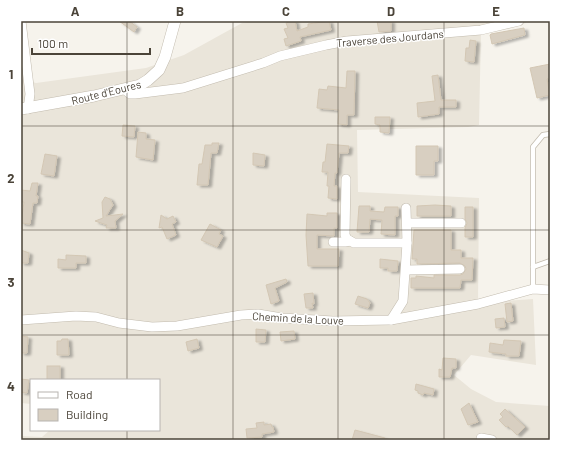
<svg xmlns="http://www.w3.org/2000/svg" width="571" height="461" viewBox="0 0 571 461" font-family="Barlow,sans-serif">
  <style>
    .residential { fill: #eae5da }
    .building { fill: #d8cfc1; stroke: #d3c7b4; filter: url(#shadow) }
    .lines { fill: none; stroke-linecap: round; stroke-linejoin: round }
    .service-casing { stroke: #c2bbae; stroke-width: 6 }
    .minor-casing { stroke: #c2bbae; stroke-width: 10 }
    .tertiary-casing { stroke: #c2bbae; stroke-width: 12 }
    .service { stroke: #fff; stroke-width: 4.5 }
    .minor { stroke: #fff; stroke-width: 9 }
    .tertiary { stroke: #fff; stroke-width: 11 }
    .grid { fill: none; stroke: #4b4439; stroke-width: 1; stroke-opacity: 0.55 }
    .labels { text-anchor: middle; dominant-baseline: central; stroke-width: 3; stroke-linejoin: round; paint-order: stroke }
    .street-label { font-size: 11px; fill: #4b4439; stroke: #fff }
    .neatline { fill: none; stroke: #4b4439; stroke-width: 1.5 }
    .grid-label { font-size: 13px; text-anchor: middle; font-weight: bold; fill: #4b4439 }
  </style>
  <defs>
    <filter id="shadow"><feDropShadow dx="3.5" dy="2" stdDeviation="1" flood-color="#0004"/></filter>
  </defs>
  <rect width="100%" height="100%" fill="#f6f3ec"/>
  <path class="residential" d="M253,21H525L526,23L481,31L479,125L468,127L357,130L358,192L479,198L478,303L533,299L536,365L471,355L454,375L471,389L496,402L550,406V440H21V436L42,437L50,430H159V380H31V404L21,403V79L36,83L146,68L184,55L242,23Z"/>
  <g class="building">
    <path d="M119,21H129L137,27L134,32Z"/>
    <path d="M292,21H295L297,31L308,27V24L329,21L331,30L300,37L301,41L286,46L284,39L288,38L284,29L288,28L286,23Z"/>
    <path d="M377,21H391V31L379,32Z"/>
    <path d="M524,28L525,35L492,44L490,35L491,34Z"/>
    <path d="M470,40L476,41L474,62L465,61L466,48H469Z"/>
    <path d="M550,64V78L547,79L550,95L537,98L530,68Z"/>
    <path d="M347,71H355L354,115H347V125L338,124L339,110L317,108L319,89L327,90L328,86L346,88Z"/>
    <path d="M438,75L441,100H456V107H439V114L418,117L417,103L435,101L432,76Z"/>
    <path d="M375,117H390L389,133L380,132V125L375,124Z"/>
    <path d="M123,125L135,126L134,137L122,136Z"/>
    <path d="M138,132L146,133V139L155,140L153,160L136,157Z"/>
    <path d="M212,143H219L217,153H211L208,185H197L199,164H202L205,145H212Z"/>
    <path d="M327,144L349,146L348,153H339L337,173H335L334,186H337V199L328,198L329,186H327L328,172H322L323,162H325Z"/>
    <path d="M416,146H438V161H434V175H416Z"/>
    <path d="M253,153L265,155L264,166L253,165Z"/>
    <path d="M45,154L57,156L54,176L41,174Z"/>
    <path d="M32,183H38L36,196H38L37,203H33L30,224L21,223L24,202H21V190L30,191Z"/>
    <path d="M105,197L110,199L113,205L106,216L123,214L115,221L116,228H106L107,225L95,221L103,218L102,202Z"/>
    <path d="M435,205L451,206V216H417V206Z"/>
    <path d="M359,206H370V211L384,212L385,207H398V216H395V235L381,234L382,220L370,219L369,232H357Z"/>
    <path d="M465,207H473V237H465V228L467,223L465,219Z"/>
    <path d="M327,213H337V228H334V236L317,235V249H339L338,266H308L306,235L307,214L327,216Z"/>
    <path d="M161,215L167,219L173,216L176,222L172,224L176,235L167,239L162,227L159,228Z"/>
    <path d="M210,224L221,230L219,234L223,236L217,247L201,240Z"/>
    <path d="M414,230H451V250H461V258H473L472,280H461L460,288H411V278H416V276L434,278V275H460L463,274L466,269L465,266L460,263L417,264V259H412Z"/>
    <path d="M21,250L29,253L28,263H21Z"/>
    <path d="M66,255L86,256V263H76V268H58V259L66,260Z"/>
    <path d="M380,259L398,261L397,271H388V268H380Z"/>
    <path d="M286,279L287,282L275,288L279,301L271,304L266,285Z"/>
    <path d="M313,293L314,304L312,303L313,308H306L304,294Z"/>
    <path d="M358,296L367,299L370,303L368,308L355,304Z"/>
    <path d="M511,303L513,321L507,322L505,304Z"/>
    <path d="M504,318L505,327L496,328L495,319Z"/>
    <path d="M256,329L266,330L265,342H256Z"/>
    <path d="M294,331L295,339L281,341L280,332Z"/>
    <path d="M21,336L28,337L27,353H21Z"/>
    <path d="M62,339H68L69,355H57V341H61Z"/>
    <path d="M197,339L199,348L188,351L186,342Z"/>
    <path d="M504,340L521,341L519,356H506V354L489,352L490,343L503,345Z"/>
    <path d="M443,358L456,359V368H452L450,377H439V369L442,370Z"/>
    <rect x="47" y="366" width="13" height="14"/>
    <path d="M21,379L29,380L27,393L21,392Z"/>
    <path d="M416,384L434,389L433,395L424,393L423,395L418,393V391L415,390Z"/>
    <path d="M469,403L478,422L468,425L461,409Z"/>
    <path d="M505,409L525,427L517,435L508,426L506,427L499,420L503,417L500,414Z"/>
    <path d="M264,422V425L271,424L272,427H273L274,432L262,434V437L247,438L246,429L257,428L256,423Z"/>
    <path d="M355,430L385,438V440H352Z"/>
  </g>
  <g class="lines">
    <defs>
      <g id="service">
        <path d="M533,267L550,261"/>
        <path d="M533,289V147L543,135L550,134"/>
      </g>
      <g id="minor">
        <path d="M21,21L30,94L28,109"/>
        <path d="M124,89L130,94H135L183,88L263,63L280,56L326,45L347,41L481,30L519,21"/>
        <path d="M346,179L345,235L347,239L354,243H407"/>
        <path d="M407,223H461"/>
        <path d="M333,242H345L350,241"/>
        <path d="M406,270L460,269"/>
        <path d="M21,320L76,316L96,317L119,323L152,327L177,326L241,315L258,314L282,318L333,321L391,320L478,304L533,289L550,290"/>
        <path d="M391,320L403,301L407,243L406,208"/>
        <path d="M481,438L492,440"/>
      </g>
      <path id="tertiary" d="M21,109L94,96L140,85L148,80L159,70L165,57L175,21"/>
    </defs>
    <use href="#service" class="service-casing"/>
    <use href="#minor" class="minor-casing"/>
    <use href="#tertiary" class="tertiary-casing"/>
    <use href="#service" class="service"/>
    <use href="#minor" class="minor"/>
    <use href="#tertiary" class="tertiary"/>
  </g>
  <path class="grid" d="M127,21V380M233,21V440M338,21V440M444,21V440M21,126H550M21,230H550M21,335H550M127,430V440"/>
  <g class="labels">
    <g class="street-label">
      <text transform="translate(390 38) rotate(-5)">Traverse des Jourdans</text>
      <text transform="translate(106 92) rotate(-14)">Route d'Eoures</text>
      <text transform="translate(298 318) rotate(3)">Chemin de la Louve</text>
    </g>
  </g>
  <rect width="571" height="461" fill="none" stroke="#ffffff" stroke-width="44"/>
  <rect x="30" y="379" width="130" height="52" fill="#ffffff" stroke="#b7b4b0"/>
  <rect x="38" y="392" width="20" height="6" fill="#ffffff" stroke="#b7b4b0"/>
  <text x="66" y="399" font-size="12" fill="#4b4439">Road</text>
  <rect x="38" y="409" width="20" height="12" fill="#d8cfc1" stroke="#b7b4b0"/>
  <text x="66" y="419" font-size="12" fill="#4b4439">Building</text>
  <path d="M32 48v6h118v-6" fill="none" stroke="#4b4439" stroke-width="2"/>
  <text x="38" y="48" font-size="12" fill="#4b4439" stroke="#ffffff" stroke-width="3" paint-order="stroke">100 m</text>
  <rect x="22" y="22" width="527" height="417" class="neatline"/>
  <g class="grid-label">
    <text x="75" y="16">A</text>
    <text x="180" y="16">B</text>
    <text x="286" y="16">C</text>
    <text x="391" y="16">D</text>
    <text x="496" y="16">E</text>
    <text x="11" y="79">1</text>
    <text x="11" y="183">2</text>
    <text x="11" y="287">3</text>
    <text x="11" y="391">4</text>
  </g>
</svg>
